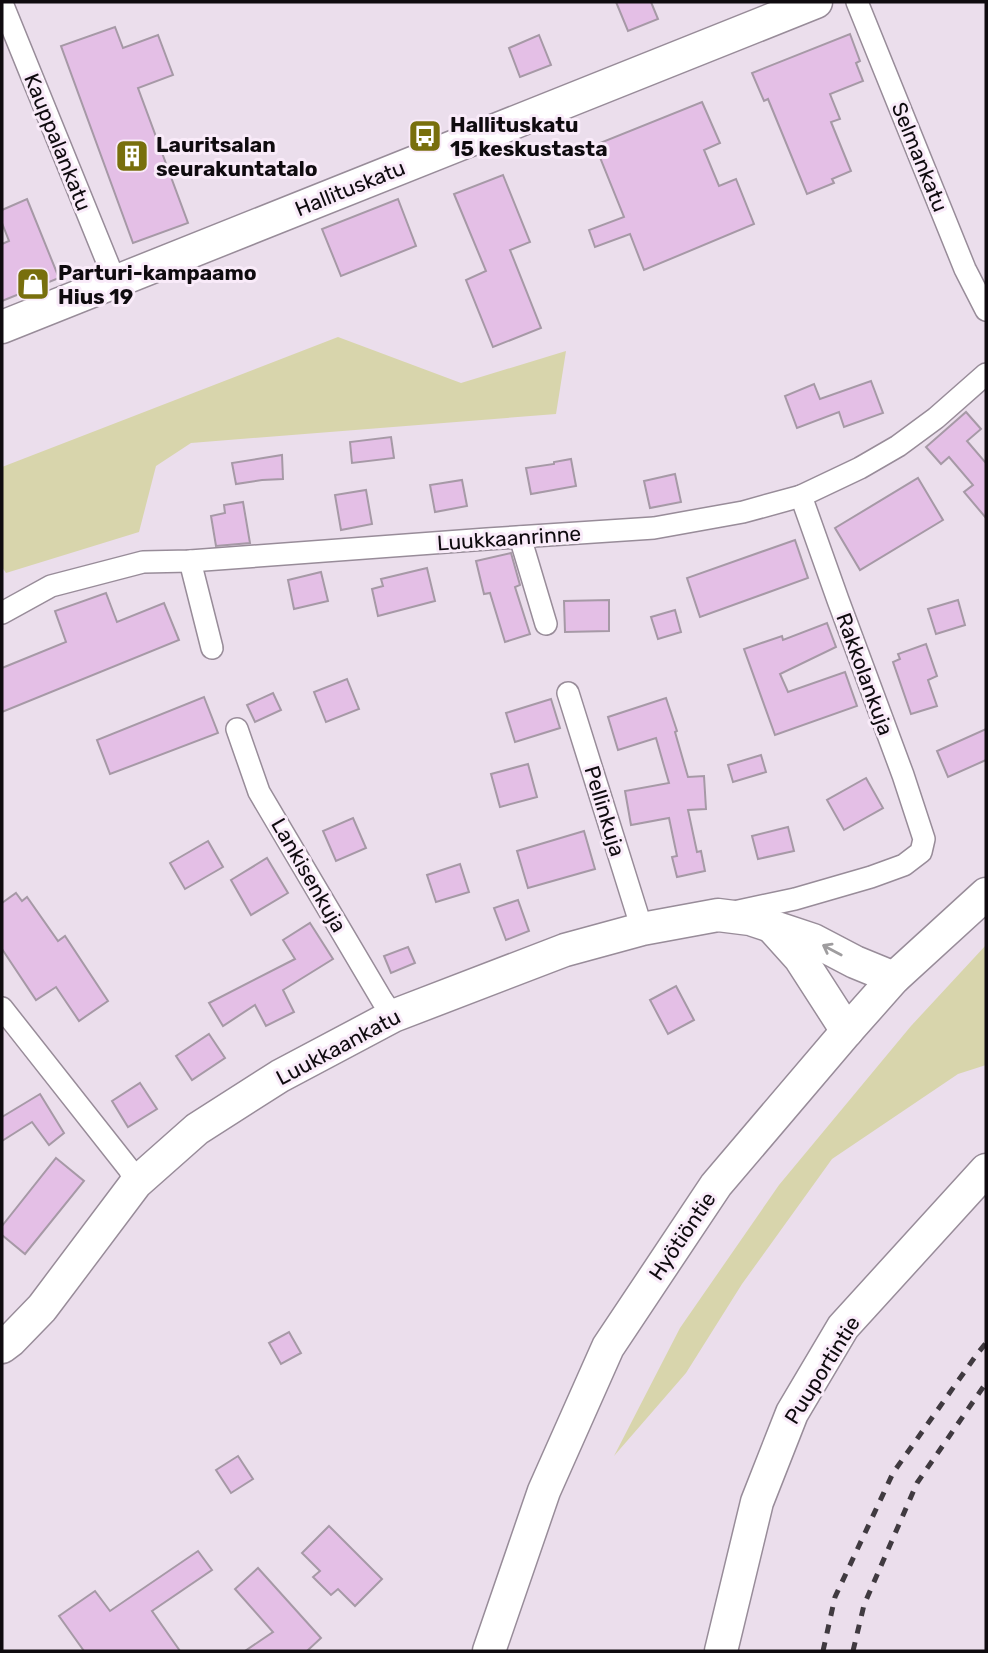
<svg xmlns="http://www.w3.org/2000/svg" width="988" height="1653" viewBox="0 0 988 1653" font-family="Rubik,sans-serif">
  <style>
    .green { fill: #d8d5ac }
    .building { fill: #e4bfe6; stroke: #a699a6; stroke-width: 2 }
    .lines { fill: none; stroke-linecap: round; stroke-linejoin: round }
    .street-casing { stroke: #988c99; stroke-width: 24 }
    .secondary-casing { stroke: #988c99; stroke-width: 35 }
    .street { stroke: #fff; stroke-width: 21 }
    .secondary { stroke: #fff; stroke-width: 32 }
    .rail { stroke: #403a40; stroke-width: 5; stroke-dasharray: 9 9; stroke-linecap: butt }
    .oneway { stroke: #9f9d9f }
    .labels { text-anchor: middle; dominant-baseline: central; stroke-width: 6; stroke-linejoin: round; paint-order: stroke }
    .poi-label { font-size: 21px; font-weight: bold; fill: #0f0b0f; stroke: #f9ebf9; text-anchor: start }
    .street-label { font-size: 21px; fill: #0f0b0f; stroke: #f9ebf9 }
  </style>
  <rect width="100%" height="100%" fill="#ebdeec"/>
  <g class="green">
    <path d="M338,337L461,383L566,351L556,414L191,443L156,466L139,532L6,573L2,567V467Z"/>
    <path d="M986,945V1065L958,1074L832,1159L742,1284L686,1373L614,1456L680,1328L779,1185L911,1026Z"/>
  </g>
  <g class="building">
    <path d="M616,2H651L658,19L628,31Z"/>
    <path d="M115,27L123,48L158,35L173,75L138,88L188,223L133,243L61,46Z"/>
    <path d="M850,34L860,61L856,63L863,81L830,94L840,119L831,122L851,171L832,179L834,183L807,194L768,99L764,101L752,73Z"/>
    <path d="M539,35L551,65L520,77L509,48Z"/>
    <path d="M702,102L720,143L704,150L719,186L736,179L754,224L644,270L630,234L595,247L589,230L624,217L595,145Z"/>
    <path d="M503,175L530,242L510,250L541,328L493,347L466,280L486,271L454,194Z"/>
    <path d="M27,199L59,278L2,301V244L9,241L2,223V210Z"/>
    <path d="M398,199L416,246L341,276L322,229Z"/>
    <path d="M871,381L883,413L844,427L839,412L797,428L785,396L814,384L820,399Z"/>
    <path d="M966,412L981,429L967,441L986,463V518L964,492L973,485L949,457L941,464L926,447Z"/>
    <path d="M391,437L394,458L352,463L350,442Z"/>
    <path d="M282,455L283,479L262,480L236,484L232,463Z"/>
    <path d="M571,459L576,486L531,494L526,468L554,464V462Z"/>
    <path d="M675,474L681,502L650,508L644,481Z"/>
    <path d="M918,478L943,520L860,570L835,528Z"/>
    <path d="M462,480L467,506L435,512L430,485Z"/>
    <path d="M366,490L372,524L341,530L335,495Z"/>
    <path d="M243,502L250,543L216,546L211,516L225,513L224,505Z"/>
    <path d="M795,540L808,578L700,617L687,578Z"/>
    <path d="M511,553L520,585L515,587L530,634L505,642L490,593L484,594L476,561Z"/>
    <path d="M427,568L435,601L378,616L372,589L383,586L381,579Z"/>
    <path d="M321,572L328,601L294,609L288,580Z"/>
    <path d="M106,593L117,622L164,603L179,640L2,712V668L66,642L55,611Z"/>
    <path d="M609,600V631L565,632L564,601Z"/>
    <path d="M958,600L965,625L936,634L928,609Z"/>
    <path d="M675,610L681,632L658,639L651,617Z"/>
    <path d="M827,623L836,647L780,674L788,692L845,672L857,706L775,735L744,649L782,636L783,640Z"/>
    <path d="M926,644L937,676L928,680L937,706L911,714L893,662L900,659L898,654Z"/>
    <path d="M347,679L359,709L326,722L314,692Z"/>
    <path d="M273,693L281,710L255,722L247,705Z"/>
    <path d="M204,697L218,733L110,774L97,740Z"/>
    <path d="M666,698L677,731L675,732L688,777L704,776L706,809L688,810L697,852L701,851L705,871L677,877L672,857L677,856L669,818L631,825L625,791L669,783L656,738L618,750L608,717Z"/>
    <path d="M551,699L560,728L515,742L506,713Z"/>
    <path d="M986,729V760L948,777L937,751Z"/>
    <path d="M761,755L766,772L733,782L728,765Z"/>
    <path d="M528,764L537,797L500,807L491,774Z"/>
    <path d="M866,778L883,808L844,830L827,800Z"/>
    <path d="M353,818L366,848L336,861L323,831Z"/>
    <path d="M788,827L794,851L758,859L752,836Z"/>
    <path d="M584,831L595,869L528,888L517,851Z"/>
    <path d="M208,841L223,867L185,889L170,863Z"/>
    <path d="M267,858L288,893L251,915L231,880Z"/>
    <path d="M460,864L469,892L436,902L427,875Z"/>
    <path d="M16,893L22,901L27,897L58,941L65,936L108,1001L79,1021L56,987L36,1000L2,949V903Z"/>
    <path d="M518,900L529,931L506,940L494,908Z"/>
    <path d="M310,923L333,959L283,990L294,1012L266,1026L255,1005L223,1026L209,1003L295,959L283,940Z"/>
    <path d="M408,947L415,963L391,973L384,956Z"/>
    <path d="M676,986L694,1020L668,1034L650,1000Z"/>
    <path d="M209,1034L225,1058L192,1080L176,1056Z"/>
    <path d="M140,1083L157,1109L128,1127L112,1101Z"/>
    <path d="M40,1094L64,1133L49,1145L32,1122L2,1141V1117Z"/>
    <path d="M56,1158L84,1181L25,1254L2,1235V1226Z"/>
    <path d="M289,1332L301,1353L281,1364L269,1343Z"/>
    <path d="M238,1456L253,1479L231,1493L216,1470Z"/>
    <path d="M329,1526L382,1579L355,1606L338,1589L331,1595L313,1577L320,1571L302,1553Z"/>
    <path d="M198,1551L212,1570L152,1611L180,1651H84L59,1616L95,1591L110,1611Z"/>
    <path d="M258,1568L321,1638L307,1651H245L273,1632L235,1589Z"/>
  </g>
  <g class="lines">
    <defs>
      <g id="street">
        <path d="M857,2L965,269L986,310"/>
        <path d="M2,3L115,281"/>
        <path d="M520,537L546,624"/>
        <path d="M190,561L212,648"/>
        <path d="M2,613L51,586L143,562L190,561L487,539L654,528L743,512L801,496L860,468L898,446L936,418L986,374"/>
        <path d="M568,693L642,929"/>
        <path d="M237,729L259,792L382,1000L393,1016"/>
        <path d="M734,912L795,899L871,877L904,865L921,852L924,839L903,775L838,600L801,496"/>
        <path d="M2,1008L129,1169L136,1183"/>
      </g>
      <g id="secondary">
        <path d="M2,327L816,2"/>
        <path d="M773,928L800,958L847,1031"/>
        <path d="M2,1347L10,1341L42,1308L136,1183L197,1129L280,1076L393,1016L565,950L642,929L718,915L750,919L813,940L855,962L894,978"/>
        <path d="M489,1651L544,1491L608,1347L716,1185L847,1031L894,978L986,894"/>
        <path d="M721,1651L757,1502L792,1413L843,1327L986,1170"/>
      </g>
    </defs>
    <use href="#street" class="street-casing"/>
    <use href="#secondary" class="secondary-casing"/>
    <use href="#street" class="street"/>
    <use href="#secondary" class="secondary"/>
    <g class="rail">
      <path d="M823,1651L835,1597L893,1473L977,1354L986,1343"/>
      <path d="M853,1651L864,1605L917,1483L986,1383"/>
    </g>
  </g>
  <defs><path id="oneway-shaft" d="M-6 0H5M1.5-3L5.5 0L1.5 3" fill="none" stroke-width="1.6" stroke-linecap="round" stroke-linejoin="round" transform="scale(1.75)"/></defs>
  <use class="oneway" href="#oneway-shaft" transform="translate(832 950) rotate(-152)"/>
  <defs>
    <symbol id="bus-square" viewBox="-11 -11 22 22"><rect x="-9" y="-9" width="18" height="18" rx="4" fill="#786f0d" stroke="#f9ebf9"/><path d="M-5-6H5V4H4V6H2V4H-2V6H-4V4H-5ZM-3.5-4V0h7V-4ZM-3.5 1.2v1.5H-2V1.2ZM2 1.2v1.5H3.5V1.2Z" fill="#fff"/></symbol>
    <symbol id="building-square" viewBox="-11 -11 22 22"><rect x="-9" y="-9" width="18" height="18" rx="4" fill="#786f0d" stroke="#f9ebf9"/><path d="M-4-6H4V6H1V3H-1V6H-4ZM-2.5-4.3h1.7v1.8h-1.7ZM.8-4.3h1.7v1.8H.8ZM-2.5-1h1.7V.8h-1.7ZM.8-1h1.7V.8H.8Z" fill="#fff"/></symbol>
    <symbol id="shop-square" viewBox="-11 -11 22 22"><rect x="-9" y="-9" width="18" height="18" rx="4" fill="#786f0d" stroke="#f9ebf9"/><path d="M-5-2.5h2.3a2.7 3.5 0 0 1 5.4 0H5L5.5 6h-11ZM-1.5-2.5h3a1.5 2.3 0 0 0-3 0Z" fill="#fff"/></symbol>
  </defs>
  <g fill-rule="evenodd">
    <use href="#bus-square" x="406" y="117" width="38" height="38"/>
    <use href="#building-square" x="113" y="137" width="38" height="38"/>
    <use href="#shop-square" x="14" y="265" width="38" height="38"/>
  </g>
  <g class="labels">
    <g class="poi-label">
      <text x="450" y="124">Hallituskatu<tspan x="450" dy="24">15 keskustasta</tspan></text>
      <text x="156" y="144">Lauritsalan<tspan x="156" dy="24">seurakuntatalo</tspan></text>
      <text x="58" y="272">Parturi-kampaamo<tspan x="58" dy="24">Hius 19</tspan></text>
    </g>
    <g class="street-label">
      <text transform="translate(58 142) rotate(68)">Kauppalankatu</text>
      <text transform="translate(920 157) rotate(68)">Selmankatu</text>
      <text transform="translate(350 188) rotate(-22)">Hallituskatu</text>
      <text transform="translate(509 538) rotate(-4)">Luukkaanrinne</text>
      <text transform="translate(865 674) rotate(70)">Rakkolankuja</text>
      <text transform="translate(605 811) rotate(73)">Pellinkuja</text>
      <text transform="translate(309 875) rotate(60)">Lankisenkuja</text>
      <text transform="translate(338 1047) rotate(-28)">Luukkaankatu</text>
      <text transform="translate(682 1236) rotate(-56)">Hyötiöntie</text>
      <text transform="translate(822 1370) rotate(-58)">Puuportintie</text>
    </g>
  </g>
  <rect width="988" height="1653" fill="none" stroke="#0f0b0f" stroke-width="7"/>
</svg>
